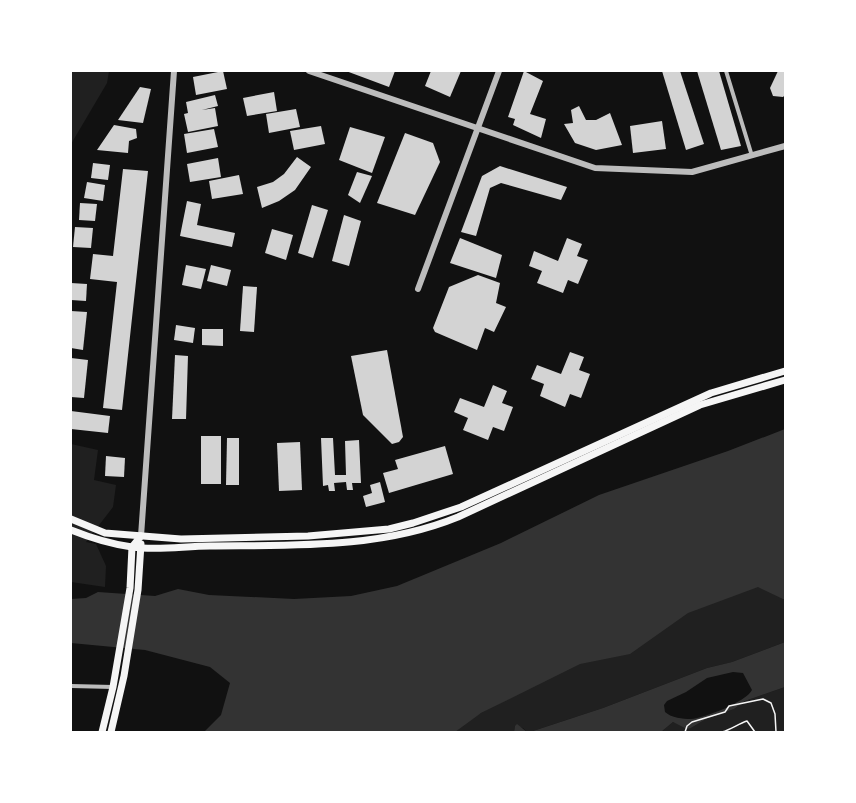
<svg xmlns="http://www.w3.org/2000/svg" width="856" height="803" viewBox="0 0 856 803" font-family="Poppins,sans-serif">
  <style>
    .green { fill: #202020 }
    .water { fill: #333; fill-rule: evenodd }
    .building { fill: #d3d3d3 }
    .lines { fill: none; stroke-linecap: round; stroke-linejoin: round }
    .path { stroke: #f5f5f5; stroke-width: 1.5 }
    .minor { stroke: #bcbcbc; stroke-width: 4 }
    .tertiary { stroke: #bcbcbc; stroke-width: 6 }
    .secondary { stroke: #f5f5f5; stroke-width: 7 }
  </style>
  <rect width="100%" height="100%" fill="#111"/>
  <g class="green">
    <path d="M71,71H109L107,83L71,144Z"/>
    <path d="M71,444L98,450L94,480L116,485L113,507L86,542L96,544L106,566L105,587L71,582Z"/>
    <path d="M756,583L785,595V642L732,662L707,668L603,708L533,731L527,732L523,728L515,726L514,732H444L673,614Z"/>
    <path d="M785,687V732H661L673,722L691,728L706,719L734,709L745,701Z"/>
  </g>
  <g class="water">
    <path d="M785,429V599H783L758,587L688,613L630,654L580,664L481,713L455,732H204L221,715L230,683L210,667L145,650L71,643V599L86,598L98,592L155,596L178,589L209,595L294,599L351,596L397,586L501,543L599,495L728,451Z"/>
    <path d="M785,642V687L745,701L734,709L706,719L691,728L687,729L673,722L661,732H514L515,726L517,724L527,732L533,731L603,708L707,668L732,662ZM733,672L743,673L752,690C746,702 704,718 691,719C682,719 672,718 665,712L664,705L667,701L686,692L707,678Z"/>
  </g>
  <g class="building">
    <path d="M223,71L227,89L196,95L193,77Z"/>
    <path d="M346,71H395L389,87Z"/>
    <path d="M431,71H461L450,97L425,86Z"/>
    <path d="M524,71L543,81L530,114L546,119L541,138L513,125L515,119L508,117Z"/>
    <path d="M662,71H680L704,144L686,150Z"/>
    <path d="M697,71H719L741,146L721,150Z"/>
    <path d="M778,71H785V95L783,97L773,96L770,88Z"/>
    <path d="M140,87L151,89L143,123L118,120Z"/>
    <path d="M274,92L277,111L247,116L243,98Z"/>
    <path d="M215,95L218,106L202,110L215,108L218,126L188,132L184,114L188,113L186,102Z"/>
    <path d="M579,106L586,120H596L610,113L622,145L596,150L575,143L564,124L573,123L571,110Z"/>
    <path d="M296,109L300,127L269,133L266,114Z"/>
    <path d="M662,121L666,149L633,153L630,126Z"/>
    <path d="M114,125L136,129L137,138L129,141L128,153L97,150Z"/>
    <path d="M321,126L325,144L294,150L290,131Z"/>
    <path d="M350,127L385,137L372,173L339,160Z"/>
    <path d="M214,129L218,147L187,153L184,134Z"/>
    <path d="M405,133L433,143L440,162L415,215L377,203Z"/>
    <path d="M297,157L311,167L295,190L279,201L262,208L257,187L273,182L284,174Z"/>
    <path d="M218,158L221,177L190,182L187,164Z"/>
    <path d="M93,163L110,165L108,180L91,178Z"/>
    <path d="M500,166L567,187L561,200L501,183L490,188L476,236L461,232L482,176Z"/>
    <path d="M123,169L148,171L122,410L103,408L117,282L90,279L93,254L113,256Z"/>
    <path d="M357,172L372,176L360,203L348,195Z"/>
    <path d="M239,175L243,194L212,199L209,181Z"/>
    <path d="M87,182L105,185L103,201L84,198Z"/>
    <path d="M187,201L201,204L197,225L235,233L232,247L180,236Z"/>
    <path d="M80,203L97,204L95,221L79,220Z"/>
    <path d="M312,205L328,210L313,258L298,253Z"/>
    <path d="M344,215L361,221L349,266L332,261Z"/>
    <path d="M75,227L93,228L91,248L73,247Z"/>
    <path d="M272,229L293,235L286,260L265,253Z"/>
    <path d="M460,238L502,255L496,278L450,263Z"/>
    <path d="M567,238L582,244L577,256L588,260L578,284L568,280L563,293L537,283L542,271L529,266L534,251L558,261Z"/>
    <path d="M186,265L206,269L201,289L182,285Z"/>
    <path d="M211,265L231,270L227,286L207,281Z"/>
    <path d="M478,275L500,283L496,303L506,307L494,332L485,328L477,350L435,332L433,328L449,287Z"/>
    <path d="M71,283L87,284L86,301L71,300Z"/>
    <path d="M243,286L257,287L254,332L240,331Z"/>
    <path d="M71,311L87,312L83,350L71,348Z"/>
    <path d="M176,325L195,328L193,343L174,340Z"/>
    <path d="M202,329H223V346L202,345Z"/>
    <path d="M387,350L403,437L399,442L392,444L363,415L351,356Z"/>
    <path d="M570,352L584,357L579,370L590,374L581,398L570,394L565,407L540,396L544,384L531,379L537,365L561,374Z"/>
    <path d="M175,355L188,356L186,419H172Z"/>
    <path d="M71,358L88,360L84,398L71,397Z"/>
    <path d="M493,385L507,391L502,403L513,407L504,431L493,427L488,440L463,430L468,418L454,412L460,398L484,407Z"/>
    <path d="M71,411L110,416L108,433L71,429Z"/>
    <rect x="201" y="436" width="20" height="48"/>
    <path d="M227,438H239V485H226Z"/>
    <path d="M321,438H333L335,475H346L345,441L359,440L361,483H352L353,490H347L346,482L334,483L335,491H329L328,485L323,486Z"/>
    <path d="M300,442L302,490L279,491L277,443Z"/>
    <path d="M445,446L453,474L389,493L383,473L398,469L395,460Z"/>
    <path d="M106,456L125,458L124,477L105,476Z"/>
    <path d="M380,482L385,502L366,507L363,496L372,493L370,485Z"/>
  </g>
  <g class="lines">
    <g class="path">
      <path d="M685,732L687,726L692,722L725,712L729,706L763,699L771,703L775,714L776,732"/>
      <path d="M722,732C732,729 738,724 747,721L755,732"/>
      <path d="M748,732H754"/>
    </g>
    <g class="minor">
      <path d="M726,71L752,156"/>
      <path d="M71,686L113,687"/>
    </g>
    <g class="tertiary">
      <path d="M309,71L595,168L692,172L785,146"/>
      <path d="M418,289L499,71"/>
      <path d="M141,536L174,71"/>
    </g>
    <g class="secondary">
      <path d="M71,519L105,533L181,539L308,536L389,529L413,523L461,507L711,393L785,371"/>
      <path d="M71,530C91,538 110,544 132,547C157,551 185,546 210,546C293,545 380,549 458,517L700,405L785,380"/>
      <path d="M102,732L113,687L130,588L132,547L141,536"/>
      <path d="M111,732L124,676L138,590L141,544"/>
    </g>
  </g>
  <rect width="856" height="803" fill="none" stroke="#ffffff" stroke-width="144"/>
</svg>
